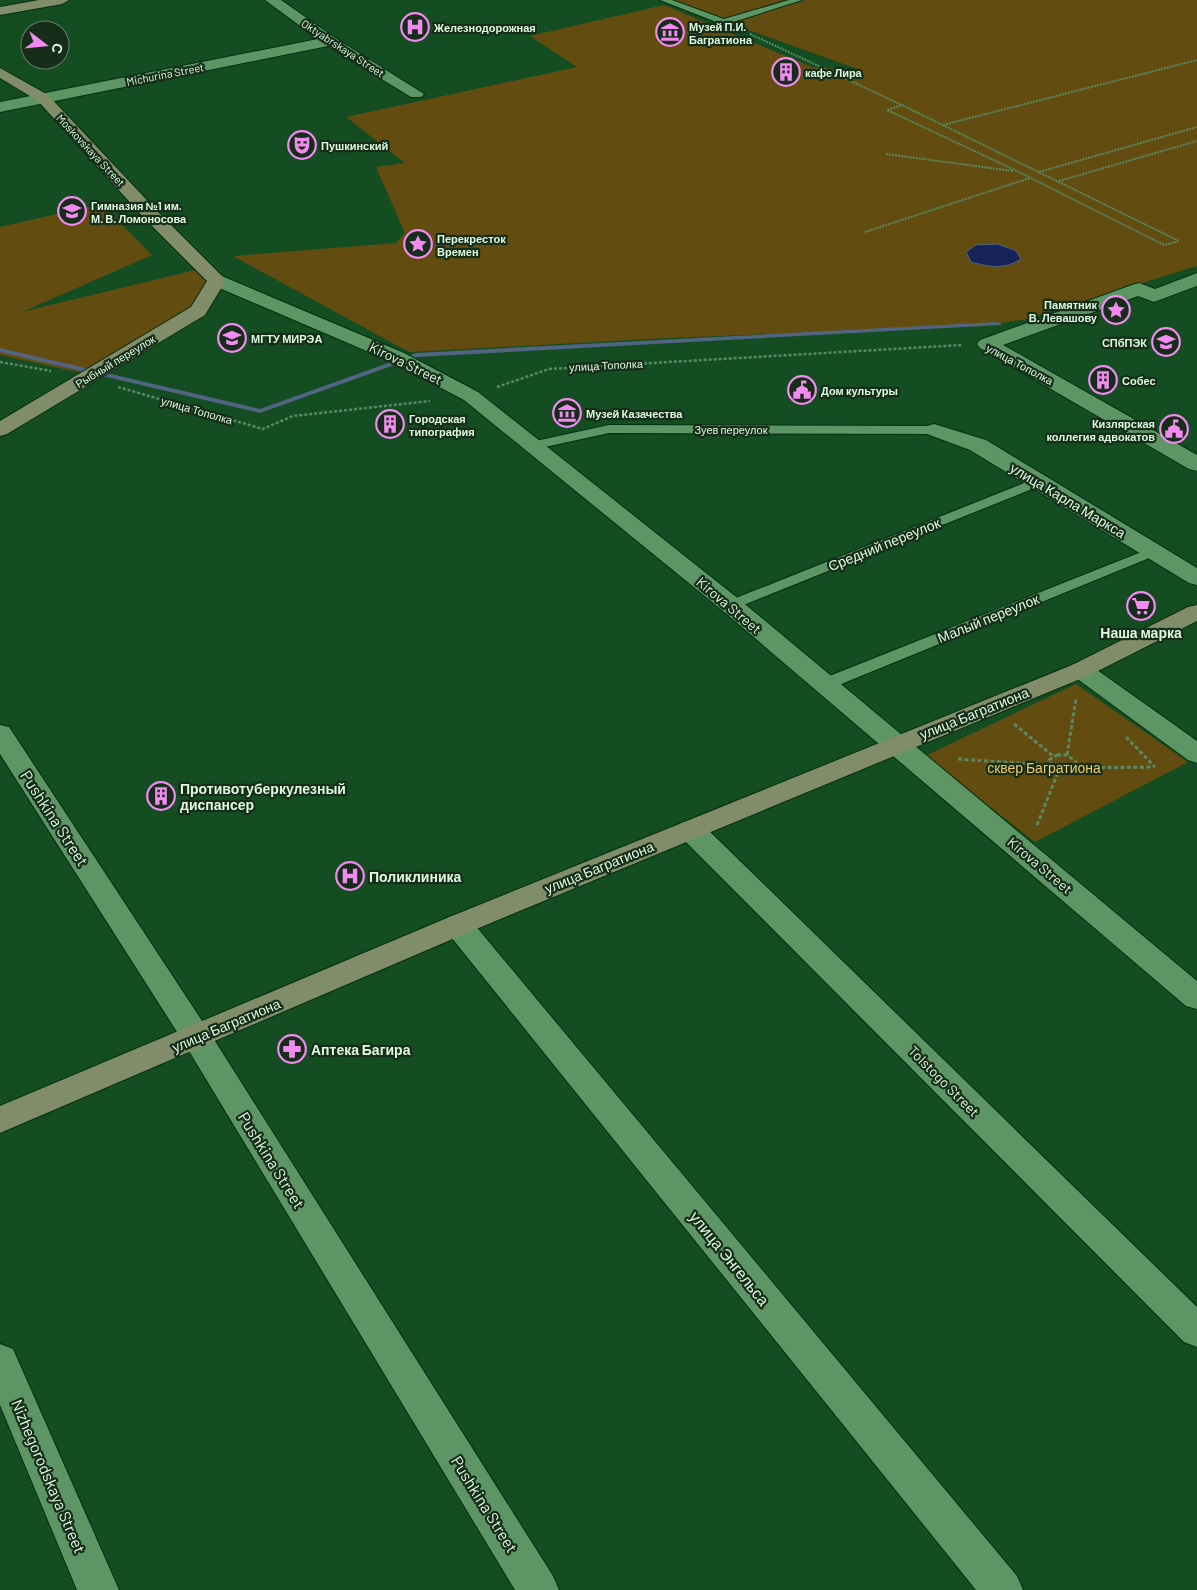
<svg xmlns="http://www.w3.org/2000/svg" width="1197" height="1590" viewBox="0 0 1197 1590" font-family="Barlow,sans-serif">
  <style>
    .green { fill: #624c10 }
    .water { fill: #152358; stroke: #516481 }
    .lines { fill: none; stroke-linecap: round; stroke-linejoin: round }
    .stream { fill: #516481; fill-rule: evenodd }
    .lane-casing { stroke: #03300f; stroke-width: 2 }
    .street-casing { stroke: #03300f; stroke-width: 2 }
    .secondary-casing { stroke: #03300f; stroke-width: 2 }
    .path-far2 { stroke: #5a8964; stroke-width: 2; stroke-dasharray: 2 1; stroke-linecap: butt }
    .path-far1 { stroke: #5a8964; stroke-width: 2.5; stroke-dasharray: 3 2; stroke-linecap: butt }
    .path { stroke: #5a8964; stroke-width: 3; stroke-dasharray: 4 2.5; stroke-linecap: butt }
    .lane { fill: #5d9565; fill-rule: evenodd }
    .street { fill: #5d9565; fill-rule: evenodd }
    .secondary { fill: #818d68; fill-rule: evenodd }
    .labels { text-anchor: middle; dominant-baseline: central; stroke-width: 4.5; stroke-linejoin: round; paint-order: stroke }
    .far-poi-label { font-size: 11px; font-weight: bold; fill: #ddfae0; stroke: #162d19; text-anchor: start }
    .far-street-label { font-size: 11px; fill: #ddfae0; stroke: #162d19 }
    .street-label { font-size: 14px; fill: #ddfae0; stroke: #162d19 }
    .poi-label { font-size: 14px; font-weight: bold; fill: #ddfae0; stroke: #162d19; text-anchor: start }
    .park-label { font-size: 14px; fill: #f0c864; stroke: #162d19 }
    .near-street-label { font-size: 16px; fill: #ddfae0; stroke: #162d19 }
  </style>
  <rect width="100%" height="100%" fill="#134d21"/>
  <g class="green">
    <path d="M665,0H1197V266L1026,319L983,326L668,338L409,352L233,256L396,243L405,233L376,167L405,163L346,117L577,67L530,36L664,5L812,67L863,71Z"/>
    <path d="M101,204L152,255L22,312L199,269L212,281L196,310L91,375L0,355V227Z"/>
    <path d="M1076,684L1188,762L1035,842L925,756Z"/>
  </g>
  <path class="water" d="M997,244L1015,250L1021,259C1004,270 990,267 971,262L966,252L976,245Z"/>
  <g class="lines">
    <path class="stream" d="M998,322L1002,324L1000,325L417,357L260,413L0,352V348L260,409L416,353Z"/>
    <defs>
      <g id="lane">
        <path d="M660,0H672L724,19L789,0H802L724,25Z"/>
        <path d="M609,425L934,426L941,430L934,434L609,433L531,450L524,446L531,442Z"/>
        <path d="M1037,478L1044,482L1042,485L736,608L731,610L723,605L726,602Z"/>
        <path d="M1154,547L1159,548L1161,551L1159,554L829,689H817L815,685L817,681Z"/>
      </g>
      <g id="street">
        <path d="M265,0H281L335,38L424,94L421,97H411L328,46L0,112V102L318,39Z"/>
        <path d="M1197,273V286L1154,302L1138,296L1003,345L1197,455V471L1189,469L980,348L977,344L980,340L1132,285L1139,283L1155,289Z"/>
        <path d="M217,274L404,353L478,392L740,600L1197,981V1009L1186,1006L722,610L464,400L390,361L210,284L208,280L210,276Z"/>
        <path d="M934,424L986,440L1197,568V585L1189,583L970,450L927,434L923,430L927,426Z"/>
        <path d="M1081,662L1090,665L1197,741V763L1188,760L1072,675L1068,670L1072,665Z"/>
        <path d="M0,725L9,727L208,1030L553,1576L559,1590H515L186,1046L0,754Z"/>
        <path d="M691,821L701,823L1197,1307V1347L1184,1342L681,837L677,830L681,823Z"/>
        <path d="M458,914L469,918L1017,1576L1023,1590H976L447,932L443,925L447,918Z"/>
        <path d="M0,1344L13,1349L119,1590H77L0,1405Z"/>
      </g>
      <g id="secondary">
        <path d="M39,0H69L62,4L0,15V7Z"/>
        <path d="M0,68L48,95L158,212L226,280L205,315L7,434L0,436V421L191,307L207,281L146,220L38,101L0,78Z"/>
        <path d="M1197,605V621L1090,675L469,932L0,1133V1106L447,918L1072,665L1188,607Z"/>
      </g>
    </defs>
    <use href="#lane" class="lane-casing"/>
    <use href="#street" class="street-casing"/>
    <use href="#secondary" class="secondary-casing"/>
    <g class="path-far2">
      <path d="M750,34L902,105"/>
      <path d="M902,105L1179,241L1164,245L1017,171L887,110Z"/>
      <path d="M943,125L1197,60"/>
      <path d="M886,154L1013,171"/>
      <path d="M1039,172L1197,127"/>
      <path d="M1059,181L1197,141"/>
      <path d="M865,232L1030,178"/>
      <path d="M427,239L429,248L407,250L405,241Z"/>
    </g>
    <g class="path-far1">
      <path d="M0,362L51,371"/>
      <path d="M118,387L263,429L293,416L430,401"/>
      <path d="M497,387L549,369L962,345"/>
    </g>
    <g class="path">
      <path d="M1014,724L1053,756"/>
      <path d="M1126,737L1155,767"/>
      <path d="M1057,755H1067L1076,762L1075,768L1067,771L1053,767L1049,760Z"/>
      <path d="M1067,755L1076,699"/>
      <path d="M958,759L1051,765"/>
      <path d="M1075,768L1154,767"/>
      <path d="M1037,825L1059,770"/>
    </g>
    <use href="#lane" class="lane"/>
    <use href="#street" class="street"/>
    <use href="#secondary" class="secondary"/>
  </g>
  <defs>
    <symbol id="hospital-ring" viewBox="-11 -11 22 22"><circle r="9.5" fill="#162d19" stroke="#f38af1" stroke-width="1.5"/><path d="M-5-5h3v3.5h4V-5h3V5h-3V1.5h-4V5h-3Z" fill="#f38af1"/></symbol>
    <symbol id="museum-ring" viewBox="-11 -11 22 22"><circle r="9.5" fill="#162d19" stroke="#f38af1" stroke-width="1.5"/><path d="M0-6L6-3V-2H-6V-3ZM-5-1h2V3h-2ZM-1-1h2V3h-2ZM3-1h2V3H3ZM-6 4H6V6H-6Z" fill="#f38af1"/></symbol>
    <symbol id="building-ring" viewBox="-11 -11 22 22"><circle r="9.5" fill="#162d19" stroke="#f38af1" stroke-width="1.5"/><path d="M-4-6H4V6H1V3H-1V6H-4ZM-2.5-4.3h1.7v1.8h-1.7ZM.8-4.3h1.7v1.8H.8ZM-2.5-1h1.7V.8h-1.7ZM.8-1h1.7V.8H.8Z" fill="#f38af1"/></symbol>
    <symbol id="theatre-ring" viewBox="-11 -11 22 22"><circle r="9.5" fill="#162d19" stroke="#f38af1" stroke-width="1.5"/><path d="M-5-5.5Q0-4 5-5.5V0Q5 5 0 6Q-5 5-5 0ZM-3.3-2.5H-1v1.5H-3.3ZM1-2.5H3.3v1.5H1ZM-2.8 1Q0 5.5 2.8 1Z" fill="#f38af1"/></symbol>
    <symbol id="school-ring" viewBox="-11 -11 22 22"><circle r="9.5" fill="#162d19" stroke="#f38af1" stroke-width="1.5"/><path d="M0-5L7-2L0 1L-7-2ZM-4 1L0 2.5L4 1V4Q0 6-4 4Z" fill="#f38af1"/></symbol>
    <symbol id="sight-ring" viewBox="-11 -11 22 22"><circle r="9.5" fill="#162d19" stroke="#f38af1" stroke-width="1.5"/><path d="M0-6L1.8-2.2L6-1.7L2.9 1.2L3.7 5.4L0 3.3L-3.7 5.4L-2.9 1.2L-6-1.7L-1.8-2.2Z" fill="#f38af1"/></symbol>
    <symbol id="university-ring" viewBox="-11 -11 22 22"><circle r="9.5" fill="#162d19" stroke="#f38af1" stroke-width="1.5"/><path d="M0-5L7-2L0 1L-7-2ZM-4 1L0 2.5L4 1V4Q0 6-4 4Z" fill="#f38af1"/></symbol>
    <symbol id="civic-ring" viewBox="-11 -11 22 22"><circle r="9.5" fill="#162d19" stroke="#f38af1" stroke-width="1.5"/><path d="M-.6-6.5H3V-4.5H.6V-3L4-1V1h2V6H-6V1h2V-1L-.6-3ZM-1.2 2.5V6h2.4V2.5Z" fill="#f38af1"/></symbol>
    <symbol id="supermarket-ring" viewBox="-11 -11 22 22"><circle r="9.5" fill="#162d19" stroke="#f38af1" stroke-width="1.5"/><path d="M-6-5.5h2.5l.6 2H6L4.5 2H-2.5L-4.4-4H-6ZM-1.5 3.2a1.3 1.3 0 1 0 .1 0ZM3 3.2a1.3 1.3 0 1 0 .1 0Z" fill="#f38af1"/></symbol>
    <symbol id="pharmacy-ring" viewBox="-11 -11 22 22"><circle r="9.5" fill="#162d19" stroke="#f38af1" stroke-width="1.5"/><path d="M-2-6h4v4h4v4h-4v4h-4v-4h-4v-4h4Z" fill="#f38af1"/></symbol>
  </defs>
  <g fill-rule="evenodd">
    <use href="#hospital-ring" x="399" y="11" width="32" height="32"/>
    <use href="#museum-ring" x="654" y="16" width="32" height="32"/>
    <use href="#building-ring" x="770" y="56" width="32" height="32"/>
    <use href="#theatre-ring" x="286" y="129" width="32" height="32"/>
    <use href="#school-ring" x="56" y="195" width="32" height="32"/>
    <use href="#sight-ring" x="402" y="228" width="32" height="32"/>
    <use href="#sight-ring" x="1100" y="294" width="32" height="32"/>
    <use href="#university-ring" x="216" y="322" width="32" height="32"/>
    <use href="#university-ring" x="1150" y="326" width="32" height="32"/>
    <use href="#building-ring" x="1087" y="364" width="32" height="32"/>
    <use href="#civic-ring" x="786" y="374" width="32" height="32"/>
    <use href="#museum-ring" x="551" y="397" width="32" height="32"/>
    <use href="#building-ring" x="374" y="408" width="32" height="32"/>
    <use href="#civic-ring" x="1158" y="413" width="32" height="32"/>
    <use href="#supermarket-ring" x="1125" y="590" width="32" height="32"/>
    <use href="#building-ring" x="145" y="780" width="32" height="32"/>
    <use href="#hospital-ring" x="334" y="860" width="32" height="32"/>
    <use href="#pharmacy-ring" x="276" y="1033" width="32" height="32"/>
  </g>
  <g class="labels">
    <g class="far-poi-label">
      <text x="689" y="26">Музей П.И.<tspan x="689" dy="13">Багратиона</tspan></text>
      <text x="434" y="27">Железнодорожная</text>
      <text x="805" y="72">кафе Лира</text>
      <text x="321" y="145">Пушкинский</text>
      <text x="91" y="205">Гимназия №1 им.<tspan x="91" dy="13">М. В. Ломоносова</tspan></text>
      <text x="437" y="238">Перекресток<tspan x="437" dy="13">Времен</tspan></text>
      <text x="1097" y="304" text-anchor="end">Памятник<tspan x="1097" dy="13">В. Левашову</tspan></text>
      <text x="251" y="338">МГТУ МИРЭА</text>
      <text x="1147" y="342" text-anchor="end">СПбПЭК</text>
      <text x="1122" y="380">Собес</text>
      <text x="821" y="390">Дом культуры</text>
      <text x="586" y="413">Музей Казачества</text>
      <text x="409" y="418">Городская<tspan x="409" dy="13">типография</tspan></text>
      <text x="1155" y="423" text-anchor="end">Кизлярская<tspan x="1155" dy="13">коллегия адвокатов</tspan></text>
    </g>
    <g class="far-street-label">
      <text transform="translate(343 48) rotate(33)">Oktyabrskaya Street</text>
      <text transform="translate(165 74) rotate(-11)">Michurina Street</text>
      <text transform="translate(91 150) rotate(47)">Moskovskaya Street</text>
      <text transform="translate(115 361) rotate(-31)">Рыбный переулок</text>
      <text transform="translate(1020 364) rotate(28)">улица Тополка</text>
      <text transform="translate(606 365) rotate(-3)">улица Тополка</text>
      <text transform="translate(197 410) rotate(16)">улица Тополка</text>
      <text x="731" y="429">Зуев переулок</text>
    </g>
    <g class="street-label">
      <text transform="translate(406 363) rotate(26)">Kirova Street</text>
      <text transform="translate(1068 500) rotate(31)">улица Карла Маркса</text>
      <text transform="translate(884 544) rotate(-22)">Средний переулок</text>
      <text transform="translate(729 605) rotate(40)">Kirova Street</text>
      <text transform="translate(988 618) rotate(-22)">Малый переулок</text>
      <text transform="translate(974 713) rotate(-22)">улица Багратиона</text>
      <text transform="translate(1040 865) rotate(40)">Kirova Street</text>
      <text transform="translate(599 867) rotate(-22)">улица Багратиона</text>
      <text transform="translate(226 1025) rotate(-23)">улица Багратиона</text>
      <text transform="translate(944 1081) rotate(45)">Tolstogo Street</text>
    </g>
    <g class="poi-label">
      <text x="1141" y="632" text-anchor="middle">Наша марка</text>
      <text x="180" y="788">Противотуберкулезный<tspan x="180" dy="16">диспансер</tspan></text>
      <text x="369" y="876">Поликлиника</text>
      <text x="311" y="1049">Аптека Багира</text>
    </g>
    <g class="park-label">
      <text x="1044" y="767">сквер Багратиона</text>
    </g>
    <g class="near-street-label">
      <text transform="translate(55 818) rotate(57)">Pushkina Street</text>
      <text transform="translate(272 1160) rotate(58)">Pushkina Street</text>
      <text transform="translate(730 1258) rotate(51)">улица Энгельса</text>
      <text transform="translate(49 1476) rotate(67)">Nizhegorodskaya Street</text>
      <text transform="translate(485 1504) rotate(58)">Pushkina Street</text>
    </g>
  </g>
  <g transform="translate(45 45) rotate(106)"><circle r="24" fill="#162d19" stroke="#667f69"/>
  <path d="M0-4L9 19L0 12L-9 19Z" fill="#f38af1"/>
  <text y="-8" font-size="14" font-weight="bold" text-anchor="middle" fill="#ddfae0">С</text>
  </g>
</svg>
